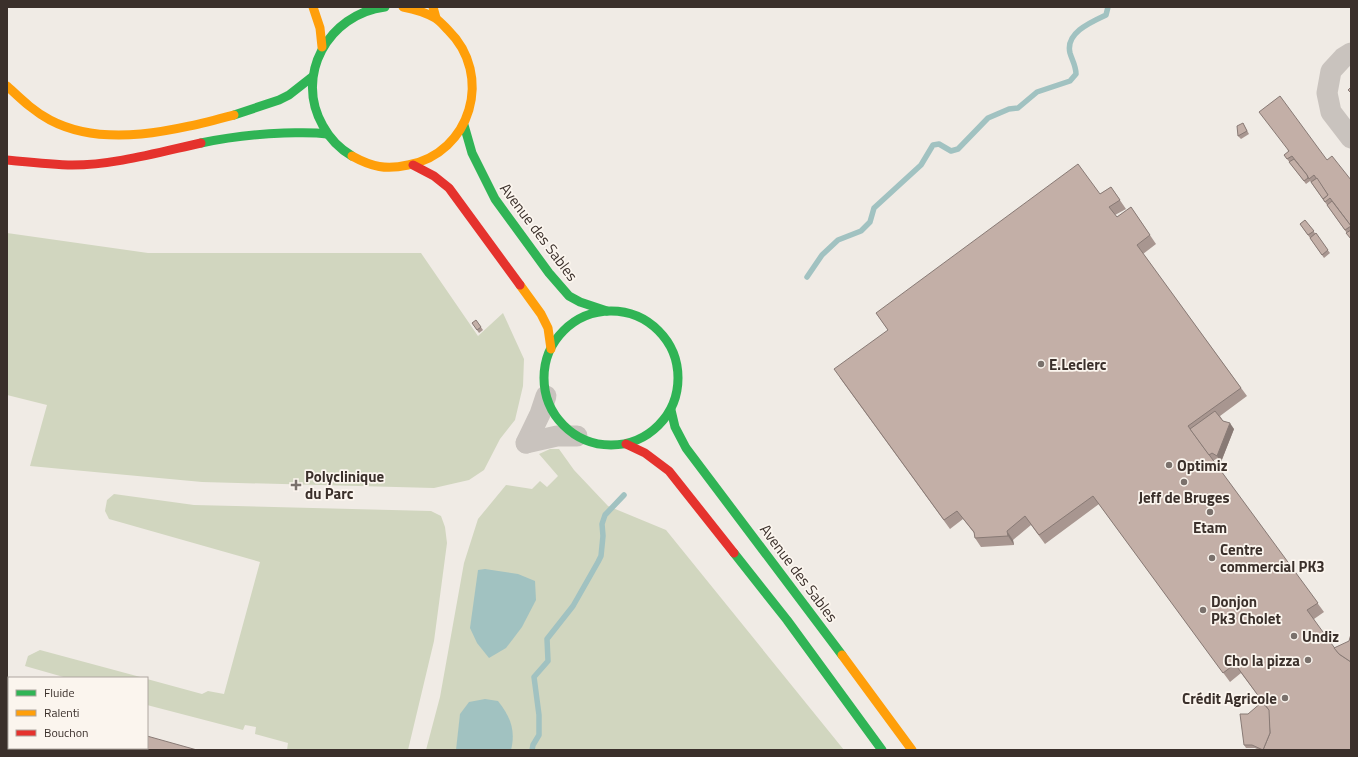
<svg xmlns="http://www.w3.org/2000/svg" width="1358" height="757" viewBox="0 0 1358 757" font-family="'Titillium Web',sans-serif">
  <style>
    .green { fill: #d1d6bf }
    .water { fill: #a1c2c1 }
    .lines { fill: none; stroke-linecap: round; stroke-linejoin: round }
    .stream { stroke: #a1c2c1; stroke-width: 5.5 }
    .street { stroke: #c9c3be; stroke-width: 21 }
    .fast { stroke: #30b455; stroke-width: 9 }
    .slow { stroke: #ff9f0a; stroke-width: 9 }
    .jam { stroke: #e5322d; stroke-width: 9 }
    .wall { fill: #a89690 }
    .shaded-wall { fill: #887a75 }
    .building { fill: #c3afa7; stroke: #887a75 }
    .poi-dot { fill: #7a716c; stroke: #fbf5ee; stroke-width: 1.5 }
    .labels { text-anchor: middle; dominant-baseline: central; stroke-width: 3.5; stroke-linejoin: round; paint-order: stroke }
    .street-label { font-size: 15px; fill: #3b302b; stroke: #fbf5ee }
    .poi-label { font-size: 15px; font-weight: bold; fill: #3b302b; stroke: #fbf5ee; text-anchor: start }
  </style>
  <rect width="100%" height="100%" fill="#f0ebe5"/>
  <g class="green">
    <path d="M7,233L148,253H421L478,336L503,313L524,359L523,386L515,420L500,439L484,470L469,480L434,488L202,482L30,466L47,405L7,395Z"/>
    <path d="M550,449H559L574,470L608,506L666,530L844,750H426L440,697L464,563L478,519L506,485L532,489L540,481L547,487L558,476L539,454Z"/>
    <path d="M114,494L194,505L431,511L441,516L445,527L447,543L434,641L408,750H287L288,743L255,734L256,727L245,725L243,730L147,705V679L202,694L208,691L224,694L260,562L109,519L105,511L107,500Z"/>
    <path d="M40,650L144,678H67L25,666L28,656Z"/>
  </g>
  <g class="water">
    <path d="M485,569L518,574L535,581L536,600L522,627L506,648L489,658L477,643L470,628L478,570Z"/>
    <path d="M485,699L498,701C510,716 516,730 511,750H456L460,714L469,702Z"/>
  </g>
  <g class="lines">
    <g class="stream">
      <path d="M807,277L822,255L838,240L861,231L870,222L874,208L921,165L933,145L939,144L951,151L958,149L988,118L1009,109L1018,108L1037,92L1070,81L1076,74C1076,66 1072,60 1070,53C1065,33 1091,22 1106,15L1108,7"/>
      <path d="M532,750L533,745L539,735V715L534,677L548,661L547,639L573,606L598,562L601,556L603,536L602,524L605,515L624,495"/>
    </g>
    <g class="street">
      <path d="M1351,53L1343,58L1331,71L1327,93L1331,112L1351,138"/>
      <path d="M526,443L540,414L546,396"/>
      <path d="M526,443L557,436H577"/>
    </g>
    <g class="fast">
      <path d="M234,115L279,100L289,95L312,77"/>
      <path d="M464,125L472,153L495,199L549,273L569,296L580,302L607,311"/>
      <path d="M201,143C229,137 256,134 284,133C299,133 312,132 327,134"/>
      <path d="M352,156C340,149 330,139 323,126C294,76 328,14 385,7"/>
      <circle cx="611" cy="378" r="67"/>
      <path d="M671,410L675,427L686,448L842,655"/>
      <path d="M734,553L787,620L882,750"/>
    </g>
    <g class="slow">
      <path d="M313,7L320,28L322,47"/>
      <path d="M433,7L436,18"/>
      <path d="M7,86C20,98 33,111 50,120C105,149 177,130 234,115"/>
      <path d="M352,156C372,167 386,170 408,165C471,153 494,75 448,30C444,26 440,21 435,18C425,12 414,9 403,7"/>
      <path d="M520,285L541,314L548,328L551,349"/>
      <path d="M842,655L912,750"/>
    </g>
    <g class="jam">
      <path d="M7,160C27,162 48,164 68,165C111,166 160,152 201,143"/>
      <path d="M413,165L434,176L449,188L520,285"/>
      <path d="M626,444L645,453L669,471L734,553"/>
    </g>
  </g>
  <g class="wall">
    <path d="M1280,96L1351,227V239L1310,181L1306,184L1284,155L1288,152Z"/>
    <path d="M1243,123L1249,134L1241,139L1238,136Z"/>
    <path d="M1111,187L1126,209L1115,215L1117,217L1131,207L1156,244L1143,254L1247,396L1220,416L1223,421L1234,429L1221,462L1216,459L1213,461L1324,612L1314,619L1351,750H1259L1255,748H1246L1244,745L1248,714L1268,709L1241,673L1230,682L1099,504L1045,544L1031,525L1013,540L1014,545L981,547L975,538L974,533L963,519L950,529L840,378L888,330L876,313L1100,194Z"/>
    <path d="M1305,220L1330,253L1324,258L1310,238L1315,234L1310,238L1300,224Z"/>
    <path d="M476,320L483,330L479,333L472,323Z"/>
  </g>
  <g class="shaded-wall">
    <path d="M1230,423L1234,429L1221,462L1217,456Z"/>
    <path d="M1007,531L1013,540L1014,545L1008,536Z"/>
  </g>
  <g class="building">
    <path d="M1351,87V93L1348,90Z"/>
    <path d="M1280,96L1327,160L1332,156L1351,180V226L1330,198L1325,202L1323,199L1328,195L1314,175L1309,179L1307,175L1292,156L1287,159L1284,155L1289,151L1259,112Z"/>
    <path d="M1243,123L1247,131L1238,136L1237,126Z"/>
    <path d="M1294,159L1307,175L1308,178L1304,181L1289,162Z"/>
    <path d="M1078,164L1100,194L1111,187L1120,200L1109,207L1117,217L1131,207L1150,235L1137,245L1241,388L1188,426L1318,603L1307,610L1339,654L1351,662V750H1263L1270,733L1268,709L1235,664L1223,673L1093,496L1039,535L1025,516L1007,531L1008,536L975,538L974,532L957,511L944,520L834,369L888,330L876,313Z"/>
    <path d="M1317,178L1328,195L1323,199L1311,182Z"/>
    <path d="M1332,201L1351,226L1345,230L1327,205Z"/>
    <path d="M1305,220L1314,231L1308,235L1300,224Z"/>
    <path d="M1351,230V239L1346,233Z"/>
    <path d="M1316,233L1328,250L1322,255L1310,238Z"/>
    <path d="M476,320L481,327L477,330L472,323Z"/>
    <path d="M1215,411L1223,421L1230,423L1217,456L1212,453L1209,455L1190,429Z"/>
    <path d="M1351,634V662L1339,654L1334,648L1349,641Z"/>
    <path d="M7,700H9V748H35L36,750H7Z"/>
    <path d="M1262,702L1269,710L1270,733L1263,750L1252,745H1244L1240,714H1248Z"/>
    <path d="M147,736L197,750H38L35,749V748H147Z"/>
  </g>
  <g class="poi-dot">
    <circle cx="1041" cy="364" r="4"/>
    <circle cx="1169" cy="465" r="4"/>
    <circle cx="1184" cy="482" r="4"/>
    <path d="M294 479h4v4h4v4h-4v4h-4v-4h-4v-4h4z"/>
    <circle cx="1210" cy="512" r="4"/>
    <circle cx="1212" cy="558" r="4"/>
    <circle cx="1203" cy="610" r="4"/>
    <circle cx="1294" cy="636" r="4"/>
    <circle cx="1308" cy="660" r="4"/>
    <circle cx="1285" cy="698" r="4"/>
  </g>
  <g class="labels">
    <g class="street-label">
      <text transform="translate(539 232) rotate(53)">Avenue des Sables</text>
      <text transform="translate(799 573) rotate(53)">Avenue des Sables</text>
    </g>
    <g class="poi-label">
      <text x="1049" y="364">E.Leclerc</text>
      <text x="1177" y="465">Optimiz</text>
      <text x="305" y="476">Polyclinique<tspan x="305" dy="17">du Parc</tspan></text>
      <text x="1184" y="497" text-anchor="middle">Jeff de Bruges</text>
      <text x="1210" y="527" text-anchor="middle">Etam</text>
      <text x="1220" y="549">Centre<tspan x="1220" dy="17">commercial PK3</tspan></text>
      <text x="1211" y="601">Donjon<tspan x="1211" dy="17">Pk3 Cholet</tspan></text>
      <text x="1302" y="636">Undiz</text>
      <text x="1300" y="660" text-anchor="end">Cho la pizza</text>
      <text x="1277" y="698" text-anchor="end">Crédit Agricole</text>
    </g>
  </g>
  <rect width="1358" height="757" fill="none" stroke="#3b302b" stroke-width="16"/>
  <rect x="8" y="677" width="140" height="72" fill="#fbf5ee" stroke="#aea6a0"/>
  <rect x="16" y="690" width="20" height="6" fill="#30b455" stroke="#aea6a0"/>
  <text x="44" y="697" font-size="12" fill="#3b302b">Fluide</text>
  <rect x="16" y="710" width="20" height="6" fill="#ff9f0a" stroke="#aea6a0"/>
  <text x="44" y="717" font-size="12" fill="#3b302b">Ralenti</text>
  <rect x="16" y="730" width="20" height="6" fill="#e5322d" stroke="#aea6a0"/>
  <text x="44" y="737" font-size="12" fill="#3b302b">Bouchon</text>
</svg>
